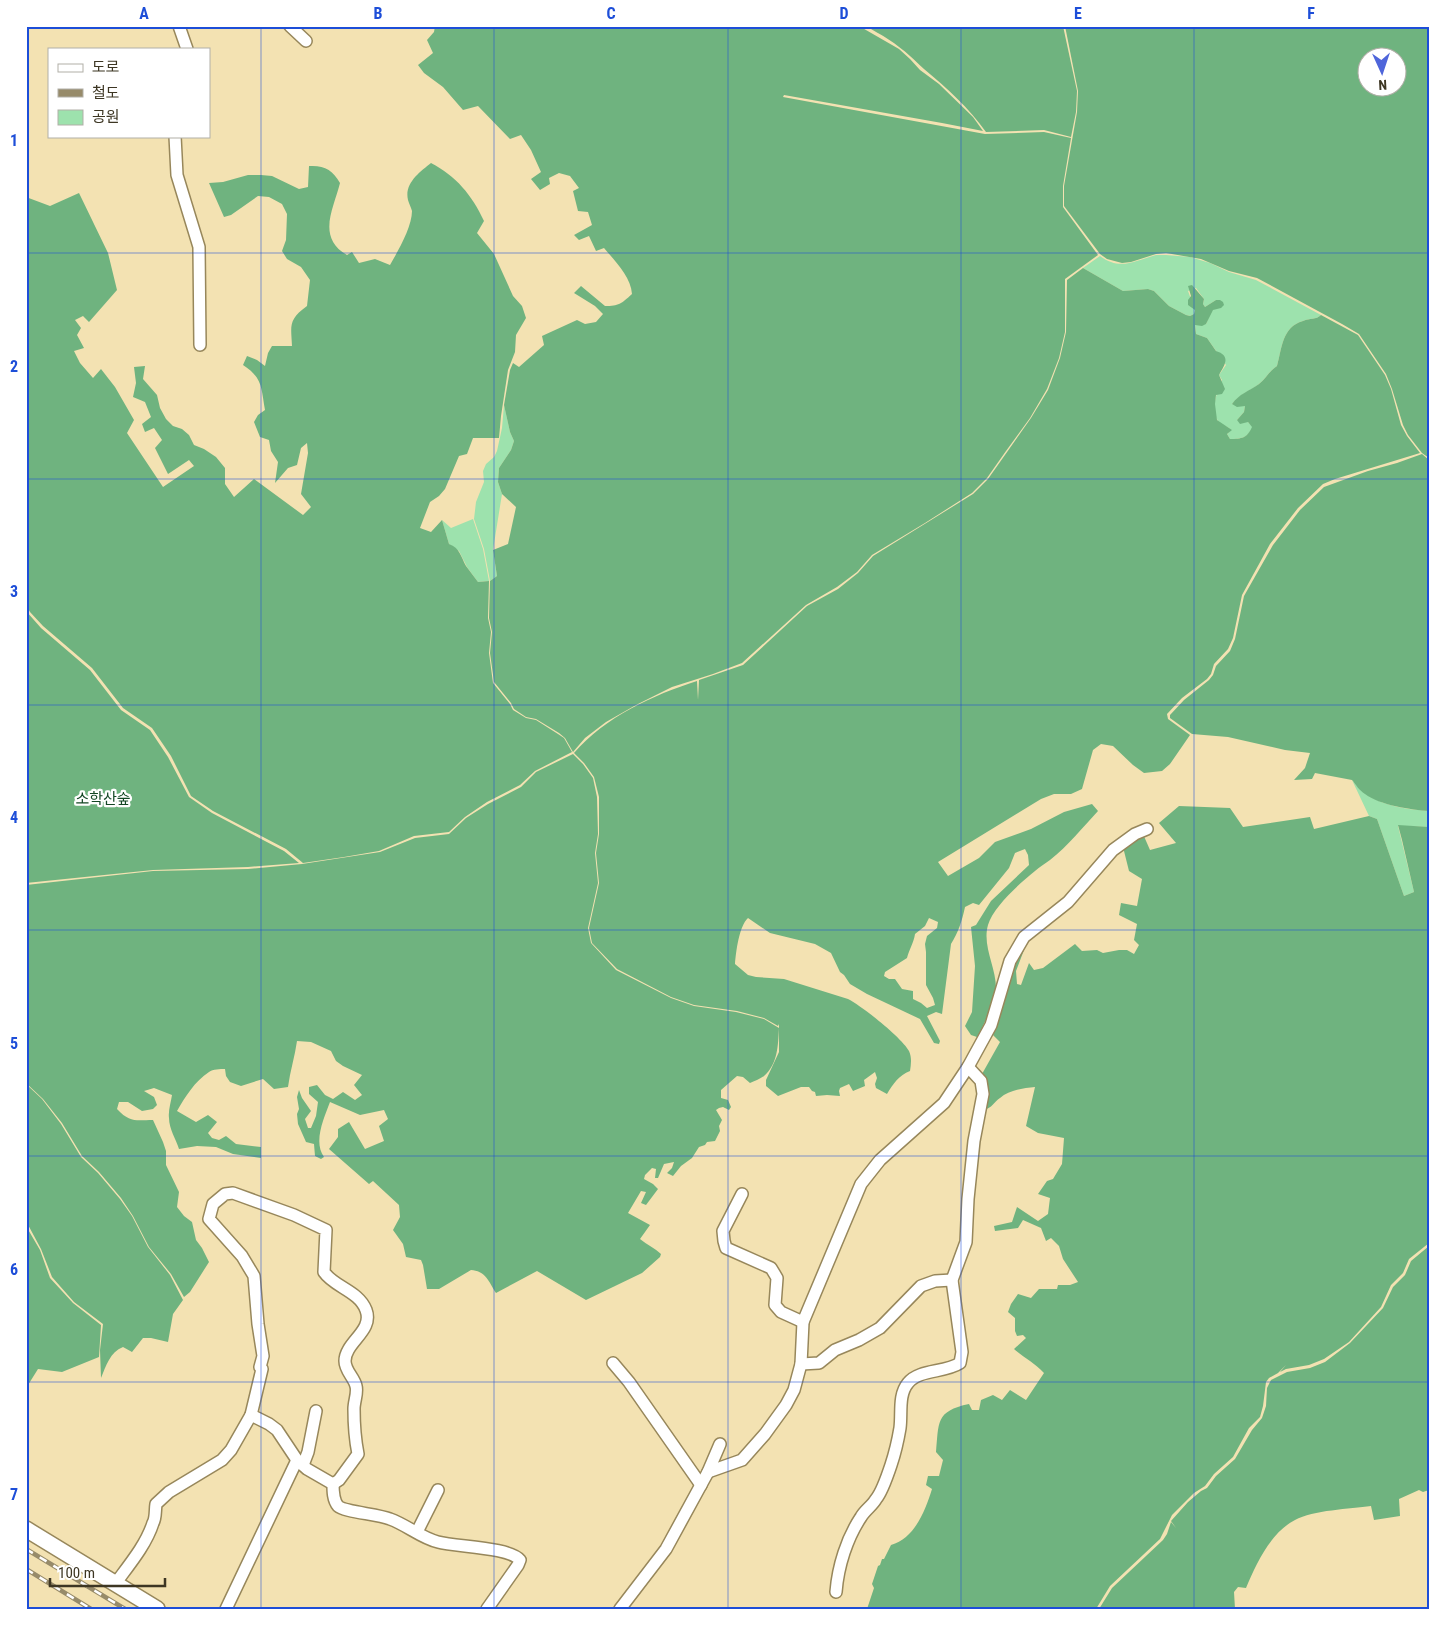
<svg xmlns="http://www.w3.org/2000/svg" width="1455" height="1635" viewBox="0 0 1455 1635" font-family="'Roboto Condensed','Noto Sans KR',sans-serif">
  <style>
    .green { fill: #9de2ad }
    .forest { fill: #6fb37f; fill-rule: evenodd }
    .lines { fill: none; stroke-linecap: round; stroke-linejoin: round }
    .minor-casing { stroke: #97875b; stroke-width: 14 }
    .major-casing { stroke: #97875b; stroke-width: 18 }
    .minor { stroke: #fff; stroke-width: 11 }
    .major { stroke: #fff; stroke-width: 15 }
    .rail-casing { stroke: #978b6a; stroke-width: 4.5 }
    .rail { stroke: #fff; stroke-width: 2.5; stroke-dasharray: 8; stroke-linecap: butt }
    .grid { fill: none; stroke: #1d4ed8; stroke-width: 1; stroke-opacity: 0.55 }
    .labels { text-anchor: middle; dominant-baseline: central; stroke-width: 4.5; stroke-linejoin: round; paint-order: stroke }
    .park-label { font-size: 15px; fill: #144725; stroke: #fff }
    .neatline { fill: none; stroke: #1d4ed8; stroke-width: 2 }
    .grid-label { font-size: 16px; text-anchor: middle; font-weight: bold; fill: #1d4ed8 }
  </style>
  <rect width="100%" height="100%" fill="#f3e2b2"/>
  <g class="green">
    <path d="M1156,255H1166L1190,257L1210,263L1229,272L1256,280L1321,315C1316,320 1310,318 1303,321C1282,327 1282,348 1277,366C1269,371 1266,379 1259,384C1250,391 1240,394 1232,404L1245,406L1244,412L1237,420L1248,422L1253,427C1247,438 1242,439 1230,439L1227,434L1231,430C1227,425 1221,426 1218,421C1210,409 1217,392 1222,380L1219,375L1226,365L1207,338L1196,334L1195,325L1206,324L1216,300L1205,307L1203,304L1204,299L1196,288L1188,291L1195,310L1194,314L1190,316L1186,315L1169,306L1154,291L1148,289L1123,291L1083,268L1100,256C1120,271 1134,261 1156,255Z"/>
    <path d="M504,405L510,432L514,441L511,450L499,468L498,482L502,494L493,550L497,576L490,581L484,549L474,519L476,502L484,482L483,471L486,464L494,457L497,451L502,428Z"/>
    <path d="M473,519L483,549L489,581L478,582L467,567L459,551L449,544L442,520L451,528Z"/>
    <path d="M1352,780C1369,804 1401,809 1429,811V827L1398,826L1414,892L1404,896L1377,819L1369,816Z"/>
  </g>
  <g class="forest">
    <path d="M435,26H859L899,49L910,59L920,70L939,84L973,117L983,131L942,123L784,95L783,97L985,134L1044,132L1071,138L1063,186V207L1098,255L1065,279V332L1059,358L1047,389L1030,418L1006,451L987,478L972,493L925,523L872,555L857,572L837,587L806,605L742,663L713,674L672,687L636,705L606,722L585,738L573,752L565,738L559,733L536,719L526,717L514,709L511,703L494,682L490,653L492,632L489,618L490,581L497,576L493,550L508,544L516,507L502,494L498,482L499,468L511,450L514,441L510,432L504,405L510,370L513,363L519,367L544,345L542,336L577,320L585,324L596,322L603,314L595,306L574,293L581,286L605,306C619,306 621,304 632,294C631,277 615,261 604,248L596,251L589,236L579,240L574,235L592,225L588,212L578,211L573,191L579,188L570,176L559,173L549,178L550,184L540,190L531,179L541,172L531,150L521,135L510,139L478,106L463,110L443,87L424,73L418,65L433,53L427,40L434,32Z"/>
    <path d="M865,26H1063L1077,91L1076,112L1071,137L1044,130L986,132C969,108 947,88 924,69C919,65 915,60 910,56C897,44 881,34 865,26Z"/>
    <path d="M1065,26H1429V458L1422,453L1408,435L1403,425L1392,389L1386,374L1359,334L1342,324L1257,278L1229,271L1201,259L1166,253L1156,254L1131,262L1122,263L1107,259L1100,254L1064,206V186L1077,112L1078,91ZM1368,58H1398V88H1368Z"/>
    <path d="M431,163C456,176 472,195 484,221L477,233L494,254L513,296L522,306L526,318L516,335L515,352L508,370L501,416L499,438H473L467,454L459,456L445,489L439,496L430,502L420,528L431,532L442,520L449,544C460,548 461,557 466,566C470,571 474,577 478,582L489,581L488,618L491,632L489,653L493,683L510,704L513,710L526,718L536,720L558,734L564,738L572,752L535,771L520,785L487,802L465,817L449,832L414,836L379,851L344,857L303,863L286,849L213,811L191,796L171,756L152,728L123,708L92,668L43,626L30,612L26,605V197L50,206L79,193L108,253L117,290L89,322L83,316L75,320L81,328L77,335L84,348L74,351L80,363L93,378L101,369L115,387L134,420L127,433L163,487L194,466L189,460L168,474L155,448L162,440L154,428L145,432L142,424L151,417L145,402L133,397L136,383L134,367L145,366L143,379L157,395L160,408L166,419L173,426L182,429L189,435L194,445L204,449L216,457L225,468V484L234,497L254,479L303,515L311,507L301,494L308,453L307,443L301,448L297,465L288,468L275,483L278,462L271,451L269,440L260,437L254,422L258,415L265,410C261,388 263,378 243,365L247,356L257,360L265,366L268,353L272,346H292C291,325 288,320 307,306L310,280L301,267L287,259L282,251L286,240L287,214L282,204L269,197L258,196L231,215L224,217L209,183L223,182L248,175H261L272,176L299,189L308,187L309,166C324,165 333,170 340,183C334,208 316,237 347,255L352,252L359,263L375,259L390,265C398,251 412,227 412,211C411,207 409,204 408,200C404,183 420,172 431,163Z"/>
    <path d="M1083,268L1123,291L1148,289L1154,291L1169,306L1186,315L1190,316L1194,314L1195,310L1188,305V300L1191,296L1188,286L1192,285L1204,299L1203,304L1205,307L1216,300H1220L1223,302L1224,305L1221,308L1213,310L1206,324L1202,326L1195,325L1196,334L1207,338L1216,351C1232,356 1224,366 1219,375L1225,389L1222,394L1216,395L1215,404L1217,420L1232,430L1227,434L1230,439C1242,439 1247,438 1252,427L1248,422L1240,424L1237,420L1244,412L1245,406L1237,407L1232,404C1239,394 1249,391 1259,384C1266,379 1269,371 1277,366C1282,348 1282,327 1303,321C1310,318 1316,320 1321,315L1358,335L1385,375L1391,389L1401,425L1407,436L1420,453L1335,479L1323,484L1298,508L1270,544L1242,595L1233,638L1228,649L1214,664L1211,674L1207,679L1182,698L1167,714L1168,719L1190,735L1170,764L1162,771L1144,773L1133,765L1113,746L1101,744L1093,750L1082,789L1071,794H1054L1041,799L938,862L948,876L979,858L995,842L1031,829L1064,812L1092,804L1098,811C1083,827 1068,846 1050,860C1045,864 1039,867 1035,871C1020,883 993,907 988,925C982,946 996,967 996,988C996,996 982,1031 977,1037L971,1035L965,1026L972,1012L975,966L971,927L976,925L991,901L1029,865L1028,855L1025,849L1015,853L1009,868L979,905L973,903L965,907C962,921 958,933 951,944L942,1014L936,1012L927,1016L940,1041L939,1044L934,1043L920,1019L867,994L850,984L844,975L840,972L831,953L815,944L770,933L748,918C739,926 736,952 735,964L748,975L756,977L784,979L848,999C862,1006 902,1038 909,1051C912,1058 911,1064 910,1071C899,1075 893,1084 887,1094L876,1088L875,1084L877,1078L875,1072L864,1080L865,1086L853,1091L849,1084L840,1088L839,1091L840,1096L827,1095L816,1096L815,1092L812,1091L809,1087H801L778,1096L766,1086V1080L779,1052V1024L778,1026L764,1018L737,1011L694,1005L671,997L617,969L592,943L589,928L599,883L596,853L599,834V797L594,777L584,763L574,753C605,717 653,695 697,681L698,700L699,680L743,665L807,606L838,589L858,573L873,556L973,494L988,479L1031,418L1048,390L1060,358L1066,332L1067,280ZM929,918L938,922L937,928L927,936L925,944L926,952V985L933,998L935,1005L927,1008L921,1003L913,999V991L902,989L895,979H889L884,976L885,972L907,958C909,950 914,942 915,934L925,926Z"/>
    <path d="M1422,454L1429,460V811C1412,810 1379,805 1365,794C1359,790 1356,785 1352,780L1315,773L1312,779L1294,780L1305,768L1310,753L1285,750L1228,737L1192,734L1170,718V715L1184,700L1209,680L1213,675L1216,666L1230,651L1235,639L1244,596L1273,545L1300,510L1324,487L1368,471L1397,463Z"/>
    <path d="M26,611L41,628L90,670L121,710L150,730L168,757L189,797L212,813L284,851L299,863L248,867L153,870L26,883Z"/>
    <path d="M573,754L583,764L593,778L597,797L598,834L595,853L598,883L588,928L591,943L616,970L671,998L694,1006L736,1012L764,1019L779,1028C778,1045 778,1064 764,1076C760,1079 754,1081 750,1083L743,1077L737,1076L721,1090V1098L728,1100L731,1107L729,1110L723,1107L719,1108L716,1110L722,1120L719,1126L720,1131L715,1141L707,1142L705,1145L699,1147L692,1158L681,1166L673,1176L667,1173L672,1168L674,1162L664,1164L658,1178H655L656,1169L652,1168L645,1175L644,1179L653,1184L658,1189L646,1205L641,1203L646,1192L641,1191L628,1213L650,1225L640,1239C647,1245 655,1248 661,1254L660,1257L642,1273L586,1300L537,1271L496,1293C489,1282 486,1271 471,1270L439,1289H427L423,1265L421,1260L406,1257L403,1244L393,1230L400,1217L399,1205L373,1181L369,1184L329,1149L338,1137V1129L349,1122L365,1149L384,1141L379,1126L388,1119L384,1110L360,1115L330,1102C324,1118 313,1142 324,1157L321,1159L315,1156L314,1144L306,1142L298,1124L297,1114L299,1109L297,1097L299,1090L302,1098L311,1111L305,1119L308,1128H311L316,1116L318,1102L309,1094V1087L317,1085L325,1095L333,1099L343,1092L355,1100L362,1095L354,1085L362,1075L343,1066L336,1061L331,1051L311,1042L297,1041C295,1056 290,1071 288,1087L274,1089L263,1079L241,1086L230,1082L226,1076L225,1069C220,1069 213,1069 209,1072C195,1081 185,1097 177,1111L196,1122L208,1115L217,1122L208,1133L212,1138L219,1140L226,1136L236,1144L261,1147V1158L233,1154L216,1147L197,1146L179,1149C176,1139 169,1129 169,1118C168,1111 171,1102 172,1095L154,1088L144,1091L154,1097L157,1105L153,1109L142,1111L128,1102H119L117,1109C130,1123 136,1120 153,1120L163,1142L166,1151V1165L179,1192L177,1207L184,1216L192,1222L196,1240L202,1248L209,1262L190,1292L184,1297L171,1274L149,1247L133,1216L121,1198L99,1172L82,1156L62,1123L43,1099L26,1083V885L153,871L248,869L302,864L380,852L415,838L449,834L466,818L488,804L521,787L536,772Z"/>
    <path d="M1179,806L1230,808L1243,827L1310,817L1314,829L1369,816L1377,819L1404,896L1414,892L1402,840L1398,825L1429,827V1243L1409,1259L1403,1273L1391,1285L1381,1307L1349,1342L1324,1359L1309,1365L1286,1369L1280,1372L1286,1365L1278,1373L1269,1378L1266,1382L1263,1406L1260,1417L1249,1428L1233,1457L1214,1474L1205,1486L1194,1493L1172,1515L1160,1539L1110,1586L1096,1609H867L874,1588L872,1584L878,1566L880,1565L882,1559H884L891,1545C915,1538 925,1511 932,1489L926,1485L928,1476H939L943,1460L936,1452C939,1423 935,1411 969,1404L972,1410H979L981,1400L993,1395L1002,1400L1010,1390L1026,1400L1044,1373C1035,1363 1024,1358 1014,1349L1026,1338L1023,1335L1017,1336L1015,1331V1318L1008,1312L1011,1304L1018,1294L1031,1298L1039,1289H1057L1058,1285H1070L1078,1282L1063,1259L1059,1246L1051,1238L1046,1241L1041,1228L1023,1220L1018,1228L995,1231L994,1226L1012,1222L1017,1207L1038,1221L1048,1214L1050,1198L1038,1194L1047,1181L1053,1179L1062,1164L1064,1138L1038,1133L1026,1126L1035,1087C1024,1088 1009,1090 1000,1098C994,1102 992,1108 984,1110L988,1086L982,1074L1000,1042L993,1035L1000,1014L1008,981L1020,948L1024,950L1016,971L1017,984L1021,985L1029,963L1034,970L1043,968L1075,944L1082,951L1097,950L1103,953L1119,950H1127L1134,954L1139,945L1134,940L1137,924L1119,915L1121,903L1137,906L1142,879L1129,871L1123,847L1143,834L1150,850L1176,843L1159,823Z"/>
    <path d="M26,1084L42,1099L61,1124L81,1157L98,1173L120,1199L132,1216L148,1247L170,1275L183,1300L173,1314L168,1342L151,1338H143L132,1352L123,1347C110,1352 106,1366 101,1378L100,1350L103,1324L74,1302L52,1277L41,1249L26,1221Z"/>
    <path d="M26,1226L40,1250L50,1278L73,1303L101,1325L99,1357L62,1372L38,1369L28,1385L26,1384Z"/>
    <path d="M1429,1246V1490L1423,1492L1419,1490L1399,1499L1400,1516L1374,1520L1371,1506C1350,1509 1313,1510 1295,1520C1271,1532 1256,1564 1246,1588L1238,1587L1234,1592L1235,1609H1099L1112,1588L1163,1540L1167,1534L1171,1522L1176,1528L1171,1521L1188,1502L1201,1491L1207,1488L1216,1476L1235,1459L1252,1430L1262,1418L1266,1406L1267,1388L1271,1380L1287,1372L1310,1368L1325,1362L1350,1343L1383,1308L1393,1287L1405,1275L1411,1261Z"/>
  </g>
  <g class="lines">
    <defs>
      <g id="minor">
        <path d="M179,26L187,49"/>
        <path d="M290,26L306,41"/>
        <path d="M175,136L177,175L199,247L200,345"/>
        <path d="M742,1194L723,1231L724,1241L726,1248L771,1268L777,1278L775,1305L781,1312L803,1322"/>
        <path d="M613,1363L629,1382L701,1485"/>
        <path d="M801,1364L819,1363L835,1350L859,1340L880,1328L921,1286L935,1281L952,1280"/>
        <path d="M251,1415L269,1424L277,1430L297,1460L307,1469L333,1484C333,1491 333,1500 338,1506C344,1512 378,1514 390,1519C407,1525 421,1538 438,1542C457,1547 509,1547 520,1560L518,1565L487,1609"/>
        <path d="M303,1465L308,1452L316,1411"/>
        <path d="M708,1472L742,1460L765,1434L786,1405L794,1390L801,1364L803,1322L861,1184L880,1160L944,1103L968,1067L991,1025L1010,961L1024,937L1068,902L1113,850L1135,834L1147,829"/>
        <path d="M417,1532L438,1490"/>
        <path d="M115,1584C129,1565 146,1545 153,1523C156,1518 155,1510 156,1504L169,1492L222,1460L231,1450L251,1415L262,1369L260,1367L263,1356L258,1324L254,1276L242,1256L209,1219L213,1204L225,1194L233,1193L294,1215L326,1230L324,1272C334,1287 359,1291 366,1310C374,1331 345,1342 345,1361C345,1371 354,1377 356,1386C358,1393 354,1401 354,1409C354,1425 355,1439 358,1454L339,1480L333,1484"/>
        <path d="M836,1592C838,1566 847,1538 861,1517C865,1510 872,1506 876,1499C882,1492 888,1474 891,1465C895,1453 898,1440 900,1428C902,1413 898,1395 908,1383C919,1369 945,1373 960,1363L962,1352L952,1280L966,1242L968,1199L974,1141L983,1094L981,1081L968,1067"/>
        <path d="M226,1609L297,1460"/>
        <path d="M620,1609L666,1549L708,1472L720,1444"/>
      </g>
      <path id="major" d="M26,1529L157,1609"/>
    </defs>
    <use href="#minor" class="minor-casing"/>
    <use href="#major" class="major-casing"/>
    <use href="#minor" class="minor"/>
    <use href="#major" class="major"/>
    <defs>
      <g id="rail">
        <path d="M26,1549L125,1609"/>
        <path d="M26,1569L91,1609"/>
      </g>
    </defs>
    <use href="#rail" class="rail-casing"/>
    <use href="#rail" class="rail"/>
  </g>
  <path class="grid" d="M261,26V1609M494,26V1609M728,26V1609M961,26V1609M1194,26V1609M26,253H1429M26,479H1429M26,705H1429M26,930H1429M26,1156H1429M26,1382H1429"/>
  <g class="labels">
    <g class="park-label">
      <text x="103" y="799">소학산숲</text>
    </g>
  </g>
  <rect width="1455" height="1635" fill="none" stroke="#ffffff" stroke-width="55"/>
  <rect x="48" y="48" width="162" height="90" fill="#ffffff" stroke="#b1afa7"/>
  <rect x="58" y="64" width="25" height="8" fill="#ffffff" stroke="#b1afa7"/>
  <text x="92" y="72" font-size="15" fill="#3d3623">도로</text>
  <rect x="58" y="89" width="25" height="8" fill="#978b6a" stroke="#b1afa7"/>
  <text x="92" y="98" font-size="15" fill="#3d3623">철도</text>
  <rect x="58" y="110" width="25" height="15" fill="#9de2ad" stroke="#b1afa7"/>
  <text x="92" y="122" font-size="15" fill="#3d3623">공원</text>
  <g transform="translate(1382 72) rotate(177)"><circle r="24" fill="#ffffff" stroke="#b1afa7"/>
  <path d="M0-4L9 19L0 12L-9 19Z" fill="#4e65da"/>
  <text y="-8" font-size="14" font-weight="bold" text-anchor="middle" fill="#3d3623">N</text>
  </g>
  <path d="M50 1578v8h115v-8" fill="none" stroke="#3d3623" stroke-width="2.5"/>
  <text x="58" y="1578" font-size="15" fill="#3d3623" stroke="#ffffff" stroke-width="4" paint-order="stroke">100 m</text>
  <rect x="28" y="28" width="1400" height="1580" class="neatline"/>
  <g class="grid-label">
    <text x="144" y="19">A</text>
    <text x="378" y="19">B</text>
    <text x="611" y="19">C</text>
    <text x="844" y="19">D</text>
    <text x="1078" y="19">E</text>
    <text x="1311" y="19">F</text>
    <text x="14" y="146">1</text>
    <text x="14" y="372">2</text>
    <text x="14" y="597">3</text>
    <text x="14" y="823">4</text>
    <text x="14" y="1049">5</text>
    <text x="14" y="1275">6</text>
    <text x="14" y="1500">7</text>
  </g>
</svg>
